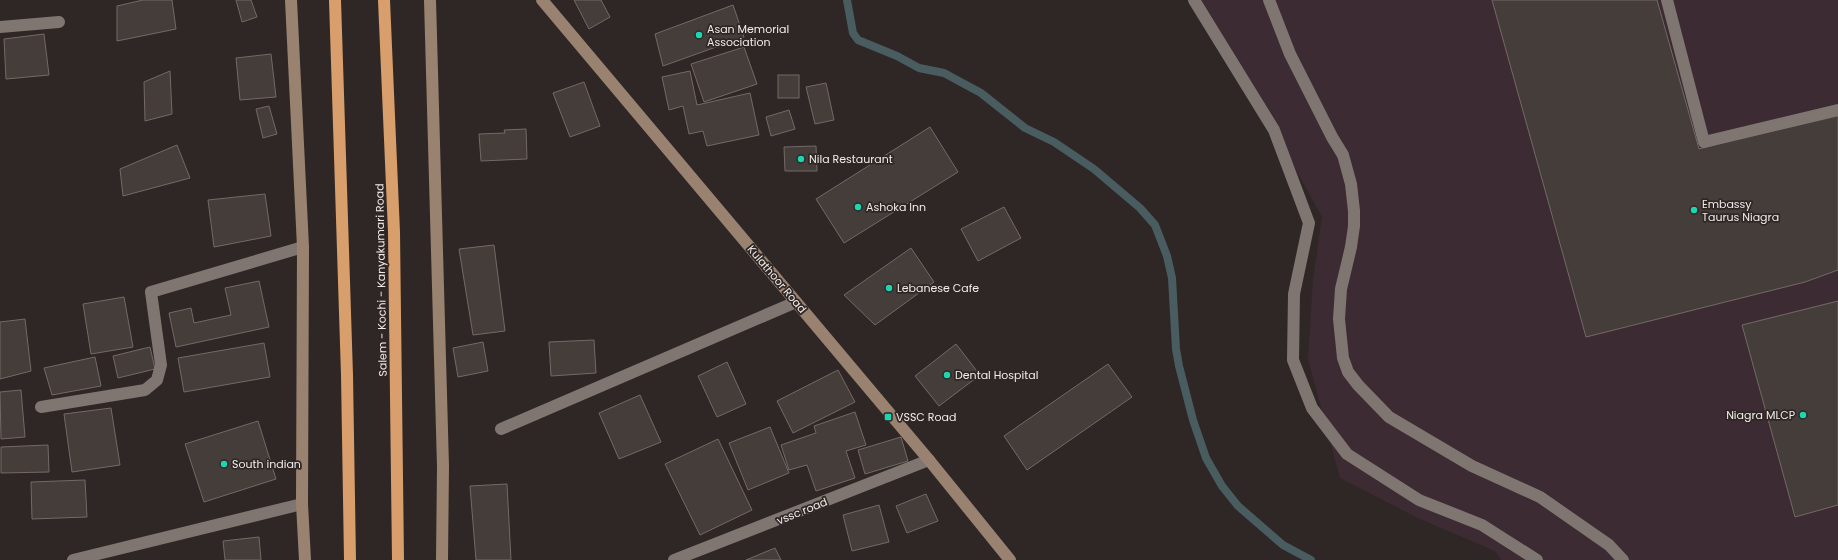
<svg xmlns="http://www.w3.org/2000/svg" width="1838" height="560" viewBox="0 0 1838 560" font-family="Poppins,sans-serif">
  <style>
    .commercial { fill: #3d2b33 }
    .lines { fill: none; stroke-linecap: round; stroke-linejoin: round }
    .stream { stroke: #495c60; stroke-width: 8 }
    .building { fill: #453d3a; stroke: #736a67 }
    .lane { stroke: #7f7672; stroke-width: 12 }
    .street { stroke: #7f7672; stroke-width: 12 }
    .secondary { stroke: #9a8270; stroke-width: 12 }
    .highway { stroke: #d89e6c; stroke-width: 12 }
    .poi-dot { fill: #1dd5b1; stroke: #2f2725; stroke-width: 1.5 }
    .labels { text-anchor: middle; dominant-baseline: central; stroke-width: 3.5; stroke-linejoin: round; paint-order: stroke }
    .poi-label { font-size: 11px; fill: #f0ebe9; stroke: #2f2725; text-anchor: start }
    .street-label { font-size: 11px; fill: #f0ebe9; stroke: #2f2725 }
  </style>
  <rect width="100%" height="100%" fill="#2f2725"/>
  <path class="commercial" d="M1198,0H1838V560H1501L1495,551L1420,519L1340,478L1308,359L1313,280L1322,217L1242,72Z"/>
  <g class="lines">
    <path class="stream" d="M847,0L853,33L858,40L897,56L919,68L944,73L981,93L1025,128L1054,142L1094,169L1140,208L1155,225L1167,256L1172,278L1176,349L1179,366L1193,420L1206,458L1222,486L1238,506L1283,545L1311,560"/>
  </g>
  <g class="building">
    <path d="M143,0H172L176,29L117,41V6Z"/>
    <path d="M236,0H251L257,17L242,22Z"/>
    <path d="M574,0H601L610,17L589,29Z"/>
    <path d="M1492,0H1657L1699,149L1838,112V270L1805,282L1586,337Z"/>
    <path d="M733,5L744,37L663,66L655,34Z"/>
    <path d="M44,34L49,75L6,79L4,39Z"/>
    <path d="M744,47L757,84L704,102L691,64Z"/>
    <path d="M271,54L276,97L240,100L236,58Z"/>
    <path d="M170,71L172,114L145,121L144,82Z"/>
    <path d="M690,71L697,105L750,93L759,135L707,146L703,131L689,134L683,106L669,110L662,77Z"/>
    <rect x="778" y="75" width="21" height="23"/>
    <path d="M584,82L600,126L570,137L553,93Z"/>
    <path d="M826,83L834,120L815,124L806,87Z"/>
    <path d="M269,106L277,134L263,138L256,109Z"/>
    <path d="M789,110L795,129L771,136L766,117Z"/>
    <path d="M930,127L958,172L844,243L816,199Z"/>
    <path d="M526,129L527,159L481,161L479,134L505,133L504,130Z"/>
    <path d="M177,145L190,178L123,196L120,169Z"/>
    <path d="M816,146L817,171H785L784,147Z"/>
    <path d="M265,194L271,236L214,247L208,200Z"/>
    <path d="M1004,207L1021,238L978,261L961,229Z"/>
    <path d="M494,245L505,331L473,335L459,249Z"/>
    <path d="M911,248L934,282L875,325L844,295Z"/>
    <path d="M259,281L269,327L176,347L169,313L191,308L194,323L231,315L225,288Z"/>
    <path d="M124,297L133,347L91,354L83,304Z"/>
    <path d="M1838,301V505L1795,517L1742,325Z"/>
    <path d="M25,319L31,371L0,379V322Z"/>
    <path d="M594,340L596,373L551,376L549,342Z"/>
    <path d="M483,342L488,371L458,377L453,348Z"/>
    <path d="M264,343L270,377L184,392L178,358Z"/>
    <path d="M956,344L980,375L939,406L915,376Z"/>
    <path d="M150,347L155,369L118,378L113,356Z"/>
    <path d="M95,357L101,386L52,395L44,368Z"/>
    <path d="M727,362L746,404L717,417L698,376Z"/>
    <path d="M1108,364L1132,397L1027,470L1004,436Z"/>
    <path d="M838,370L855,402L793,433L777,401Z"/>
    <path d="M21,390L25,437L1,439L0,392Z"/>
    <path d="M640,395L661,442L619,459L599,413Z"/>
    <path d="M111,408L120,465L72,472L64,414Z"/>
    <path d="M855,412L866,445L846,451L855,478L816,491L807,465L789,470L781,445L816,433L814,426Z"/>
    <path d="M258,421L276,479L204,502L185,444Z"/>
    <path d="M770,427L789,473L748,490L729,443Z"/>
    <path d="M901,437L908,461L865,474L858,450Z"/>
    <path d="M718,439L752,510L700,535L665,464Z"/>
    <path d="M48,445L49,472L1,473V447Z"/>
    <path d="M85,480L87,517L32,519L31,482Z"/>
    <path d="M507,484L511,560H476L470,486Z"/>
    <path d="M926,494L938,521L907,533L896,506Z"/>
    <path d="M879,505L889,542L852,551L843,515Z"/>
    <path d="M259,537L261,560H225L223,541Z"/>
    <path d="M775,548L781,560H746Z"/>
  </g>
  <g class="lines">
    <g class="lane">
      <path d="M1194,0L1274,130L1309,223L1294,294L1293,360L1312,408L1347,454L1419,500L1482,525L1537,560"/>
      <path d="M1269,0L1290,54L1332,137L1343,155L1351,184L1354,211V226L1351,247L1341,289L1339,319L1343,358L1348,372L1358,385L1389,417L1472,466L1540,497L1609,545L1623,560"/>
      <path d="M1667,0L1704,142L1838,110"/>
    </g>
    <g class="street">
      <path d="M0,27L59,22"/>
      <path d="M41,407L145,390L157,380L161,365L151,292L303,247"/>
      <path d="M501,429L796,302"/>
      <path d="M73,560L302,504"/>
      <path d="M674,560L929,460"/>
    </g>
    <g class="secondary">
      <path d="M291,0L303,247L302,504L305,560"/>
      <path d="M430,0L443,466L442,560"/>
      <path d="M542,0L929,460L1010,560"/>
    </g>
    <g class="highway">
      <path d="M335,0L347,375L350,560"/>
      <path d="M384,0L394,232L398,560"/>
    </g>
  </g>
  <g class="poi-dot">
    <circle cx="699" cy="35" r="4"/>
    <circle cx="801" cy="159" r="4"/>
    <circle cx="858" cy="207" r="4"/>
    <circle cx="1694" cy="210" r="4"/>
    <circle cx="889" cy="288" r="4"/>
    <circle cx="947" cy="375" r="4"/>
    <circle cx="1803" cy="415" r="4"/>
    <rect x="884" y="413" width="8" height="8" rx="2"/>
    <circle cx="224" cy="464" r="4"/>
  </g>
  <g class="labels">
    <g class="poi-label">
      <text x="707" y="29">Asan Memorial<tspan x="707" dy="13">Association</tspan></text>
      <text x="809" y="159">Nila Restaurant</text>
      <text x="1702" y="204">Embassy<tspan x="1702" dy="13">Taurus Niagra</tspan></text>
      <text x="866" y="207">Ashoka Inn</text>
      <text x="897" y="288">Lebanese Cafe</text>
      <text x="955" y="375">Dental Hospital</text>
      <text x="1795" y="415" text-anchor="end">Niagra MLCP</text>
      <text x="896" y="417">VSSC Road</text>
      <text x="232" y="464">South indian</text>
    </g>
    <g class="street-label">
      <text transform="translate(777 279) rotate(50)">Kulathoor Road</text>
      <text transform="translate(381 280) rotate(-91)">Salem - Kochi - Kanyakumari Road</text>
      <text transform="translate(802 511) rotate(-22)">vssc road</text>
    </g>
  </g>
</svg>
